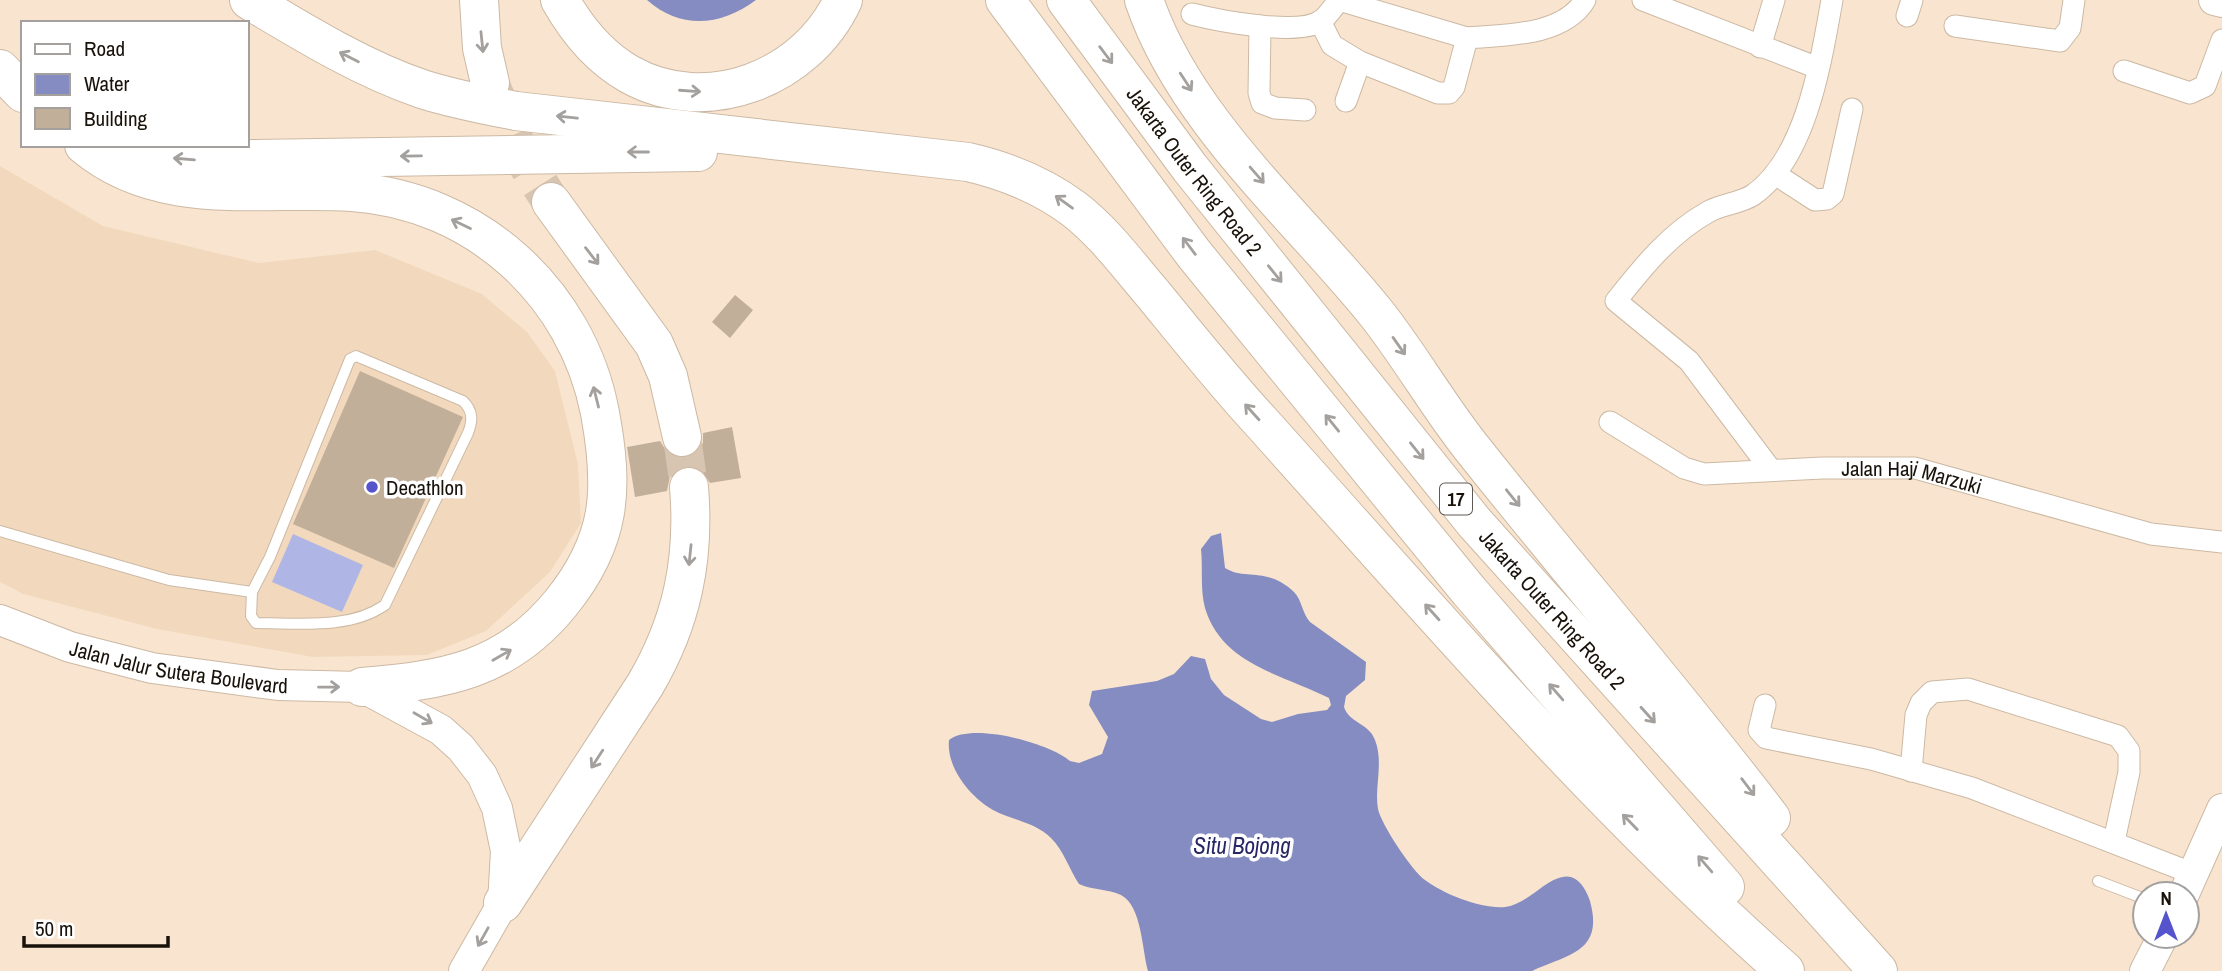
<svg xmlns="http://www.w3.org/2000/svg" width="2222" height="971" viewBox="0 0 2222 971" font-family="'Archivo Narrow',sans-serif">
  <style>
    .built { fill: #f2d9bd }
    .green { fill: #afb6e5 }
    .water { fill: #858cc1 }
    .building { fill: #c2af9a }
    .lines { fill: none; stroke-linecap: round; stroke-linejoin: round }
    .highway-tunnel { stroke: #d7c5b1; stroke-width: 38; stroke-dasharray: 38 19; stroke-linecap: butt }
    .lane-casing { stroke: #ccb9a4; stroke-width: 12 }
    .street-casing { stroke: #ccb9a4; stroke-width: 23 }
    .secondary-casing { stroke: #ccb9a4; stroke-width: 32 }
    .highway-casing { stroke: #ccb9a4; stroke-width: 40 }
    .lane { stroke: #fff; stroke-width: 10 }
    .street { stroke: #fff; stroke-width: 21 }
    .secondary { stroke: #fff; stroke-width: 30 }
    .highway { stroke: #fff; stroke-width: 38 }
    .oneway { stroke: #a3a09d }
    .poi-dot { fill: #5554cc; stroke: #fff; stroke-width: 2.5 }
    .labels { text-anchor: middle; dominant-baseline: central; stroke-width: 7; stroke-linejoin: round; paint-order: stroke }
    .shield { fill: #fff; stroke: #5e5954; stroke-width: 2 }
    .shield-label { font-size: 19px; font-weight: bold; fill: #19120a }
    .street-label { font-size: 21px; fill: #19120a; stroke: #fff }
    .poi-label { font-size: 21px; fill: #19120a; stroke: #fff; text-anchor: start }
    .water-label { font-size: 23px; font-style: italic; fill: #272767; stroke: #fff }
  </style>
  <rect width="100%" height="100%" fill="#f9e5cf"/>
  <path class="built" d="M0,166L103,226L259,263L375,250L482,294L527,332L555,371L578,464L581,523L550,572L486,631L427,655L313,657L157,629L23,594L0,582Z"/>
  <path class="green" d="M293,534L363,565L342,612L272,582Z"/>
  <g class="water">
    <path d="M647,0H756C721,26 681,30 647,0Z"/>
    <path d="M1221,533L1225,568C1246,581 1266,566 1294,592C1302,600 1302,613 1310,622L1366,662L1365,680L1346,696L1344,707C1349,723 1369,723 1375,740C1384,763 1374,787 1378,809C1381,824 1412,871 1425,880C1444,894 1480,909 1505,907C1529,905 1550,872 1571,877C1581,880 1587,892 1590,901C1604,952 1569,954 1532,971H1148C1142,950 1142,906 1121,895C1108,889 1092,890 1079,884C1069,869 1064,851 1051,838C1035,822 1012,820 993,810C970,797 946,767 949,740C972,722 1049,743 1070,761L1079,763L1102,754L1108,737L1089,705L1092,691L1157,681L1174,674L1191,656L1205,659L1211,679L1224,695L1261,719L1272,722L1298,714L1327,710L1331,705L1329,698C1284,675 1222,665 1205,608C1200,589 1203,568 1201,549L1211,536Z"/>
  </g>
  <g class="building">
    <path d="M735,295L753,310L730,338L712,322Z"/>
    <path d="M360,371L463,417L394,568L293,524Z"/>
    <path d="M732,427L741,478L710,483L700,468L687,465L678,468L670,476L667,491L635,497L627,447L660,441L667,452L676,458H686L697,452L703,443V433Z"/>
  </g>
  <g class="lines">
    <g class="highway-tunnel">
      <path d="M490,83L521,155L551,202"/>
      <path d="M682,437L689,487"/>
    </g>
    <defs>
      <g id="lane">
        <path d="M356,356L463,401C473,411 473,420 468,433L385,605C349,630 298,623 256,623L251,616L252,592L270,557L350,359Z"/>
        <path d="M0,531L169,580L252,592"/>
        <path d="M2098,881L2145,899"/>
      </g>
      <g id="street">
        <path d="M1339,0L1467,38"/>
        <path d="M1643,0L1818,68"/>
        <path d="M1192,14C1219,21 1298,36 1321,21C1328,16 1334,6 1339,0"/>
        <path d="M1907,16L1912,0"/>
        <path d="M1320,21L1332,45L1360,62L1438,93H1449L1454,87L1467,38C1505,35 1564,36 1585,0"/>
        <path d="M1260,26L1259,93L1262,103L1275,108L1305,110"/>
        <path d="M1955,26L2060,41L2070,28L2074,0"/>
        <path d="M1760,47L1774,0"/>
        <path d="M2124,71L2190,93L2205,86L2222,40"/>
        <path d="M1346,101L1360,62"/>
        <path d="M1775,174L1815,200L1827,199L1833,194L1852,109"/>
        <path id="s1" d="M1610,422L1684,468L1704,474L1822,468H1915L2151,534L2222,542"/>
        <path d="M1771,470L1689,361L1616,301C1642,268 1670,233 1708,212C1721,204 1739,204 1753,195C1807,157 1821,60 1832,0"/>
        <path d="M1765,705L1759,730L1766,738L1871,759L1972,788L2194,874"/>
        <path d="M1911,771L1916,715L1921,703L1932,692L1968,689L2118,736L2129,751V772L2114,841"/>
      </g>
      <g id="secondary">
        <path d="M2214,0L2222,2"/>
        <path id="s2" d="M0,620L70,647L152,668L278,685L362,687L441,730L461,748L482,775L497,808L506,851L503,903L464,971"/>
        <path d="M2184,894L2222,809"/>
        <path d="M2145,971L2163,936"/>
      </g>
      <g id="highway">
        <path d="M249,0C304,33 361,68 422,89C453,99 485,105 516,111L968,162C1007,171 1042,185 1074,209C1105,233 1128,265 1153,294C1189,338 1224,382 1262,423C1431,611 1596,804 1785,971"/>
        <path d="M479,0L482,48L490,83"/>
        <path d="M560,0C577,30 599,57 629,74C707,118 807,78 843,0"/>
        <path d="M1005,0L1194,254L1469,591L1725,887"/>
        <path id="s3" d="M1066,0L1190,168L1474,522L1878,971"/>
        <path d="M1144,0C1185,121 1298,216 1376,313C1410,356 1437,404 1471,447C1570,572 1675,692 1771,818"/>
        <path d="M0,69L23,93"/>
        <path d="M84,145C160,209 262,186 352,192C475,200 577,292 600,413C614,489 612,540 561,603C506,671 444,680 362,687"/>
        <path d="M129,150L195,160L698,152"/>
        <path d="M551,202L654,344L668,376L682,437"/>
        <path d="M503,903L645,685C682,622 695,560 689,487"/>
      </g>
    </defs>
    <use href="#lane" class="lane-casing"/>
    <use href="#street" class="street-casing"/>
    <use href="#secondary" class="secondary-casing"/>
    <use href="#highway" class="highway-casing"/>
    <use href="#lane" class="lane"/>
    <use href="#street" class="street"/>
    <use href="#secondary" class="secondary"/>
    <use href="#highway" class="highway"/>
  </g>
  <defs><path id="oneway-shaft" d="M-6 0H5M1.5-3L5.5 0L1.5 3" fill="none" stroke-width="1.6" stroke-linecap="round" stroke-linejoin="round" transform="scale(1.75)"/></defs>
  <g class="oneway">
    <use href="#oneway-shaft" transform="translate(482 42) rotate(84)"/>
    <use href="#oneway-shaft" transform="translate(1106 55) rotate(53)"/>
    <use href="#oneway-shaft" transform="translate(349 57) rotate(-153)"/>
    <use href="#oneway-shaft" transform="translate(1186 82) rotate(57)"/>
    <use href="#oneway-shaft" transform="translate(690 91) rotate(4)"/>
    <use href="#oneway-shaft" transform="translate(567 117) rotate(-174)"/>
    <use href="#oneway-shaft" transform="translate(638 152) rotate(180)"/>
    <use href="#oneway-shaft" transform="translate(411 156) rotate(179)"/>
    <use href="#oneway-shaft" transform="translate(184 159) rotate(-175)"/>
    <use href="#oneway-shaft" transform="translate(1257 175) rotate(49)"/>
    <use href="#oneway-shaft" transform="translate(1064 202) rotate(-144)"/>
    <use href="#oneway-shaft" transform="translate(461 224) rotate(-154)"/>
    <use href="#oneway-shaft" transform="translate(1189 246) rotate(-127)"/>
    <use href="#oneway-shaft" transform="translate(592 256) rotate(52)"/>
    <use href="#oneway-shaft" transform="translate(1275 274) rotate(51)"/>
    <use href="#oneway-shaft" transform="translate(1399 346) rotate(55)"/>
    <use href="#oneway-shaft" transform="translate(596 397) rotate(-104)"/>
    <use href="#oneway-shaft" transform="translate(1252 412) rotate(-132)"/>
    <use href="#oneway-shaft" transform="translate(1332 423) rotate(-129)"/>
    <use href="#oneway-shaft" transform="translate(1417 451) rotate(51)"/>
    <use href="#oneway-shaft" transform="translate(1513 498) rotate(51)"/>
    <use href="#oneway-shaft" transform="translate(690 555) rotate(96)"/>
    <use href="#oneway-shaft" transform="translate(1432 612) rotate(-132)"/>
    <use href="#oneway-shaft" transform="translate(502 655) rotate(-30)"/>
    <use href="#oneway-shaft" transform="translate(329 687) rotate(-1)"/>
    <use href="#oneway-shaft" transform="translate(1556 692) rotate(-131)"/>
    <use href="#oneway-shaft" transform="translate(1648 715) rotate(48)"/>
    <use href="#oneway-shaft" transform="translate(423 718) rotate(30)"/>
    <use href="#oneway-shaft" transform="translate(597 759) rotate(123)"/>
    <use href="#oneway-shaft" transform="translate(1748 787) rotate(53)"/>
    <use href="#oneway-shaft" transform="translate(1630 822) rotate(-134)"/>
    <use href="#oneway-shaft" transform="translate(1705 864) rotate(-131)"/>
    <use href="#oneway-shaft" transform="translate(483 937) rotate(119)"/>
  </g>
  <circle class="poi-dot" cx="372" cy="487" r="7"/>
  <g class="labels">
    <rect class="shield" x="1440" y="483.5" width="32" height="31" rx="5"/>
    <g class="shield-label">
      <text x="1456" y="499">17</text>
    </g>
    <g class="street-label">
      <text stroke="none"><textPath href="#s3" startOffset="214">Jakarta Outer Ring Road 2</textPath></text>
      <text stroke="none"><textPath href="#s1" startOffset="317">Jalan Haji Marzuki</textPath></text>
      <text stroke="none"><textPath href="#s3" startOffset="780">Jakarta Outer Ring Road 2</textPath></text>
      <text stroke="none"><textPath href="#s2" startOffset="186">Jalan Jalur Sutera Boulevard</textPath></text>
    </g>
    <g class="poi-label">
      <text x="386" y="487">Decathlon</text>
    </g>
    <g class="water-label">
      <text x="1242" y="845">Situ Bojong</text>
    </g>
  </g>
  <rect x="21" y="21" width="228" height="126" fill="#ffffff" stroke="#a3a09d" stroke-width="2"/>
  <rect x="35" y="44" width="35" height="10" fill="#ffffff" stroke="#a3a09d" stroke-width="2"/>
  <text x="84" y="56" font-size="21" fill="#19120a">Road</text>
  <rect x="35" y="74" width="35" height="21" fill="#858cc1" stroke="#a3a09d" stroke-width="2"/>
  <text x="84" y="91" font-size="21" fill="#19120a">Water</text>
  <rect x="35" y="108" width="35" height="21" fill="#c2af9a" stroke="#a3a09d" stroke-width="2"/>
  <text x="84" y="126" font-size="21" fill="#19120a">Building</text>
  <g transform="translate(2166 915)"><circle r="33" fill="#ffffff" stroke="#a3a09d" stroke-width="2"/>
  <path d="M0-5L12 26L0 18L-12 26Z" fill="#5554cc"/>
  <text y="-10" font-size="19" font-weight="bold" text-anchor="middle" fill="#19120a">N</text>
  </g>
  <path d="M24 936v10h144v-10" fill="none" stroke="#19120a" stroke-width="3.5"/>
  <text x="35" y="936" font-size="21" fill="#19120a" stroke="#ffffff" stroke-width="5" paint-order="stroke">50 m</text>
</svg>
